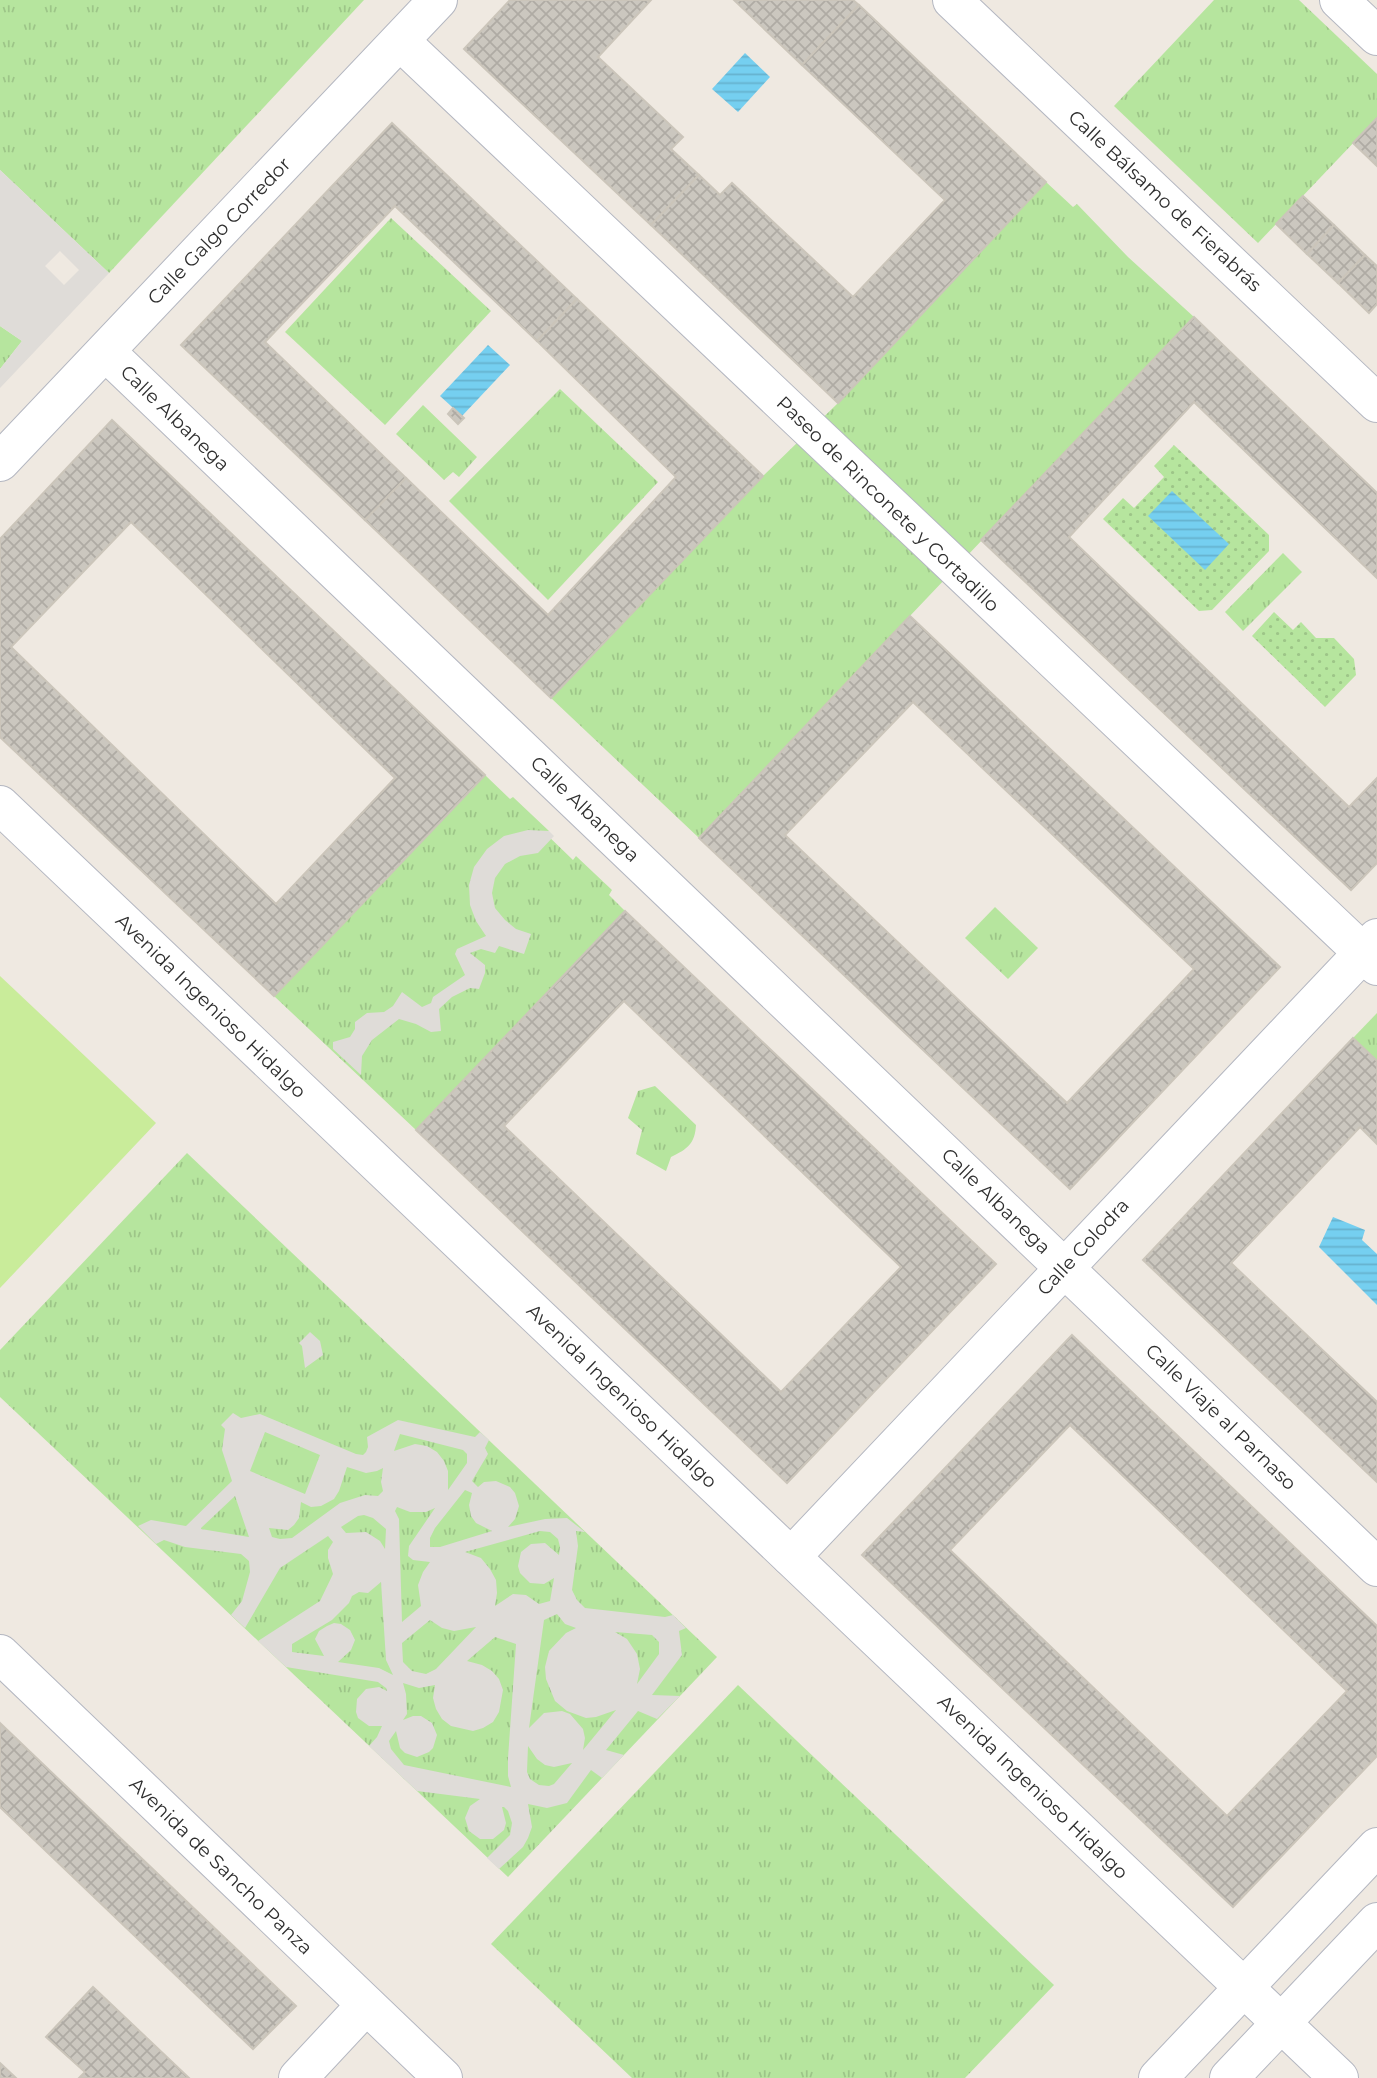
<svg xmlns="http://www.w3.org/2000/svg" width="1377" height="2078" viewBox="0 0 1377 2078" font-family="Montserrat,sans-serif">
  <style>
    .grass { fill: url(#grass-tufts) }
    .garden { fill: url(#garden-dots) }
    .pitch { fill: #c9ec9a }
    .plaza { fill: #dfdcd8; fill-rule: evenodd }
    .water { fill: url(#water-rules) }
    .building { fill: url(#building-cross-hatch); stroke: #cbc5ba; stroke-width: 2; fill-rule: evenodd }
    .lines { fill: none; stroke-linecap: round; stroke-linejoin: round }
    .minor-casing { stroke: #b4b7c1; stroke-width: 40 }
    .minor { stroke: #fff; stroke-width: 38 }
    .labels { text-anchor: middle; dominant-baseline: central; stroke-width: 5; stroke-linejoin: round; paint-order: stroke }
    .street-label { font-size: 19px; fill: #2e2e2e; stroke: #fff }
  </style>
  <defs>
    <pattern id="grass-tufts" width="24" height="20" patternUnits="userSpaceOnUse" patternTransform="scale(1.75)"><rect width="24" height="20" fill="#b6e59e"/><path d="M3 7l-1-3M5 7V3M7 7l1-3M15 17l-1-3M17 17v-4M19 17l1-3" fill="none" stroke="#9dc588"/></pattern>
    <pattern id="garden-dots" width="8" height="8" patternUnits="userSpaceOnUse" patternTransform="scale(1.75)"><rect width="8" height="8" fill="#b6e59e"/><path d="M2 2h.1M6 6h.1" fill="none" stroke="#9dc588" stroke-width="1.8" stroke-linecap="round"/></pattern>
    <pattern id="water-rules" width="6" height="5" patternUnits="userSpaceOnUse" patternTransform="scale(1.75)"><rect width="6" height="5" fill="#75cff0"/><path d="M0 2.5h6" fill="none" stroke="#66b2ce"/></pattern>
    <pattern id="building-cross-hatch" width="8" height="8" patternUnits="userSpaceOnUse" patternTransform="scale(1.75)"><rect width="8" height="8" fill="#cbc7bf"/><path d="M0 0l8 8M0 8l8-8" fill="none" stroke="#afaba4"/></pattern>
  </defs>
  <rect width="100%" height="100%" fill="#efe9e1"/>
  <g class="grass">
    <path d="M0,0H364L109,273L0,170Z"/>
    <path d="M1214,0H1299L1377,74V118L1258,243L1114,106Z"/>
    <path d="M1046,182L1073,207L1077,204L1128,257L1194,317L699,838L551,698L763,476L838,403Z"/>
    <path d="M391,218L491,311L385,425L285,332Z"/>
    <path d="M0,326L22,341L0,369Z"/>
    <path d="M560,389L658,482L548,600L449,501Z"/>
    <path d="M423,405L477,457L459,477L453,472L444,480L396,434Z"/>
    <path d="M1283,553L1302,572L1243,631L1225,612Z"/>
    <path d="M485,775L510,799L513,797L549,831H543L573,860L576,856L612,890L609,895L625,911L416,1130L274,996Z"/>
    <path d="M995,907L1038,948L1008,979L965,938Z"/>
    <path d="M1377,1013V1061L1353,1038Z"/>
    <path d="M655,1086L696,1125C695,1143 688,1149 671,1157L666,1171L636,1154L642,1130L628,1118L638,1091Z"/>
    <path d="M187,1153L717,1657L508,1877L0,1397V1350Z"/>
    <path d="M738,1685L1054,1985L965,2078H632L491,1944Z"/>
  </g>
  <g class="garden">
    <path d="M1174,445L1269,535V551L1212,610L1199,611L1103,519L1123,498L1134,508L1164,477L1154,466Z"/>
    <path d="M1274,612L1293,630L1301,622L1316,638H1334L1354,659L1356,675L1325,707L1252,636Z"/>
  </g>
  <path class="pitch" d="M0,976L156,1123L0,1288Z"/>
  <g class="plaza">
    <path d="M0,170L109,273L0,388V369L22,341L0,326ZM60,251L79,270L64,285L45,266Z"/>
    <path d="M528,830L549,831L554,836L538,853L520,856L505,864L495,878L492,893L495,908L505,920L516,929L531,934L524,954L499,946L495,953L481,949L470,953L485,965V973L479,989L470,988L452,997L439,1009L441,1031L431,1032L416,1024L399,1019L372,1040L362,1056L361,1075L333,1049V1042L350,1037L355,1029V1022L367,1013L384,1012L393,1006L402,992L422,1007L431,1003L433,997L465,975L455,954L457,949L486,936L476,921L470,905L469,885L474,867L487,849L504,836Z"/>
    <path d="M310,1332L320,1341L323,1355L305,1368L302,1346L299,1343Z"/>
    <path d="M233,1413L241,1418L260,1414L356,1454L363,1455L366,1452L368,1447L367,1437L398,1420L475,1437L480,1432L489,1440L485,1448L488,1454L472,1481L478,1487L484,1482L496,1481L510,1487L515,1493L519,1506L515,1519L508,1527L545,1519L567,1518L585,1532L576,1531L578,1546L572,1590L577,1600L585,1608L665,1617L673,1615L686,1628L679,1631L682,1655L652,1695L680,1696L657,1719L638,1711L606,1750L624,1755L602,1778L591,1770L567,1803L547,1808L528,1804L532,1827L528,1838L523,1847L499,1869L487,1858L510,1835L512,1823L508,1811L504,1807H502L506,1823L504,1830L493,1839H480L469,1831L465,1818L470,1806L480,1799L417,1791L369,1746L377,1737L382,1726H369L358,1718L356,1712L357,1699L366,1689L379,1687L387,1691L386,1688L378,1682L286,1667L258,1641L320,1601L333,1574L328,1558V1550L333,1542L328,1536L280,1568L245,1628L231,1615L242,1601L250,1572L249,1561L241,1554L185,1547L164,1540L156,1544L138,1526L151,1520L186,1526L232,1481L222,1450L225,1429L221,1425ZM265,1432L320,1455L305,1494L250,1471ZM400,1434L463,1450L467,1454V1463L448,1490V1471L444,1461L437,1452L427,1446L415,1444L394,1451ZM347,1467L366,1473L377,1471L383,1468L381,1482L383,1491L378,1496L365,1495L340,1503L292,1538L280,1539L272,1537L269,1528L288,1530L294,1525L299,1518L301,1502L311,1507L321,1506L334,1499L339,1491ZM465,1490L472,1493L469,1505L471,1516L476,1523L492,1531L440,1547H430V1538L435,1528ZM235,1496L249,1537L201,1529V1528ZM397,1507L410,1512H426L435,1508L409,1546L408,1556L413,1560L430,1562L423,1572L418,1585L421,1606L402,1622L399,1519L395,1511ZM364,1515L373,1518L386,1529L385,1549L380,1541L366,1532L346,1533L341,1527L358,1516ZM540,1531L550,1532L558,1539L560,1547L559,1555L545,1543L531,1544L521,1552L518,1566L520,1573L530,1583L544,1584L554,1578L550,1601L539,1604L526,1595L513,1594L495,1606L497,1593L496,1580L490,1569L481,1558L465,1552ZM381,1582L386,1660L393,1675L379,1668L338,1662L351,1650L355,1640L350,1630L341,1624L334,1623L327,1626L319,1631L315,1639L324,1656L292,1652V1644L332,1620L349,1603L352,1596L359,1592L368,1593ZM557,1614L565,1624L576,1628L566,1633L549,1651L545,1667L546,1679L555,1701L567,1711L586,1718L596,1717L616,1710L583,1750L585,1738L583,1729L570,1714L562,1711L544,1713L529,1728L544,1620ZM430,1620L442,1628L454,1631L476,1627L436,1669L426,1674L412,1671L403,1662L402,1643ZM615,1632L652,1635L659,1642V1654L637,1684L640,1669L637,1654L627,1639ZM495,1637L516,1644L508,1758V1776L511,1787L404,1765L391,1749L389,1741L396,1731L400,1748L405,1753L417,1757L429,1752L433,1748L437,1735L432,1723L421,1716H413L403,1720L407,1714L406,1694L403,1683L419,1688L435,1685L433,1698L436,1709L442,1719L451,1726L473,1731L483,1728L493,1722L499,1712L503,1690L499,1679L492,1671L482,1665L467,1661ZM528,1746L537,1759L545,1765L554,1767L572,1763L554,1784L549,1786L539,1785L530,1779L527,1772Z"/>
  </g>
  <g class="water">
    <path d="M745,53L770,77L738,112L712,89Z"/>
    <path d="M488,345L510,365L462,416L440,396Z"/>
    <path d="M1172,491L1229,544L1205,570L1148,516Z"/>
    <path d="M1333,1217L1365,1230L1362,1240L1377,1254V1305L1319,1247Z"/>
  </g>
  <g class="building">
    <path d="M510,0H651L598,57L683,137L671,149L699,175L651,225L464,49Z"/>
    <path d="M734,0H853L859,5L802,65Z"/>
    <path d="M859,5L1046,182L838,403L651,225L699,175L720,195L732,183L853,297L945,200L802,65Z"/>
    <path d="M1377,118V166L1353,143Z"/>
    <path d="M392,123L577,299L537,341L395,206L265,342L406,478L365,520L181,345Z"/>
    <path d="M1303,196L1334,225L1307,254L1276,224Z"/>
    <path d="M1334,225L1365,255L1338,283L1307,254Z"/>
    <path d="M1365,255L1377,266V304L1369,313L1338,283Z"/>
    <path d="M577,299L763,476L551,698L365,520L406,478L548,615L676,477L537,341Z"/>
    <path d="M1194,317L1377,493V578L1194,402L1069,537L1349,807L1377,778V863L1351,890L981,540Z"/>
    <path d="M453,408L464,418L458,424L448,414Z"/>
    <path d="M112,420L485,775L274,996L0,737V539ZM131,522L395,778L276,904L11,647Z"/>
    <path d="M910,616L1280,967L1070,1189L699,838ZM913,702L1194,969L1067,1103L785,835Z"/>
    <path d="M625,911L996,1264L787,1483L416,1130ZM624,1001L901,1267L781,1392L504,1126Z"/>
    <path d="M1353,1038L1377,1061V1144L1360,1127L1231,1263L1377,1402V1482L1143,1260Z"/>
    <path d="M1072,1335L1377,1626V1756L1233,1907L862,1555ZM1070,1425L1347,1691L1227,1816L950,1550Z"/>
    <path d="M0,1723L296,2006L253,2049L0,1807Z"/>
    <path d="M93,1987L189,2078H79L85,2072L46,2037Z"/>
    <path d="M0,2063L16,2078H0Z"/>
  </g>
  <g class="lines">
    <defs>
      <g id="minor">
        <path d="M952,0L1377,403"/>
        <path d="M1339,0L1377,36"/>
        <path d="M400,41L1377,966"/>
        <path d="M106,352L1377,1567"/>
        <path d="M0,462L438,0"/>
        <path d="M0,805L1339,2078"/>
        <path d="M791,1557L1377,938"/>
        <path d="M0,1654L443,2078"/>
        <path d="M298,2078L366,2005"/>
        <path d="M1158,2078L1377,1847"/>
        <path d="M1229,2078L1377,1922"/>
      </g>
    </defs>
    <use href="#minor" class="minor-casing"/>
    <use href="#minor" class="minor"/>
  </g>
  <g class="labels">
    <g class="street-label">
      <text transform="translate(1165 201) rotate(43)">Calle Bálsamo de Fierabrás</text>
      <text transform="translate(219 231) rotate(-46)">Calle Galgo Corredor</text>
      <text transform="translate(175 418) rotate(44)">Calle Albanega</text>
      <text transform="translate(888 504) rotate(44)">Paseo de Rinconete y Cortadillo</text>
      <text transform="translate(585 809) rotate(44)">Calle Albanega</text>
      <text transform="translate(211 1006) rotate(44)">Avenida Ingenioso Hidalgo</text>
      <text transform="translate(996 1201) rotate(44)">Calle Albanega</text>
      <text transform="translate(1083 1247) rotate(-47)">Calle Colodra</text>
      <text transform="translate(622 1396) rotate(44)">Avenida Ingenioso Hidalgo</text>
      <text transform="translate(1221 1417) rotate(44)">Calle Viaje al Parnaso</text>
      <text transform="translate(1033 1787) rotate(44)">Avenida Ingenioso Hidalgo</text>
      <text transform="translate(221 1866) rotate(44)">Avenida de Sancho Panza</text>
    </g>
  </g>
</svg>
